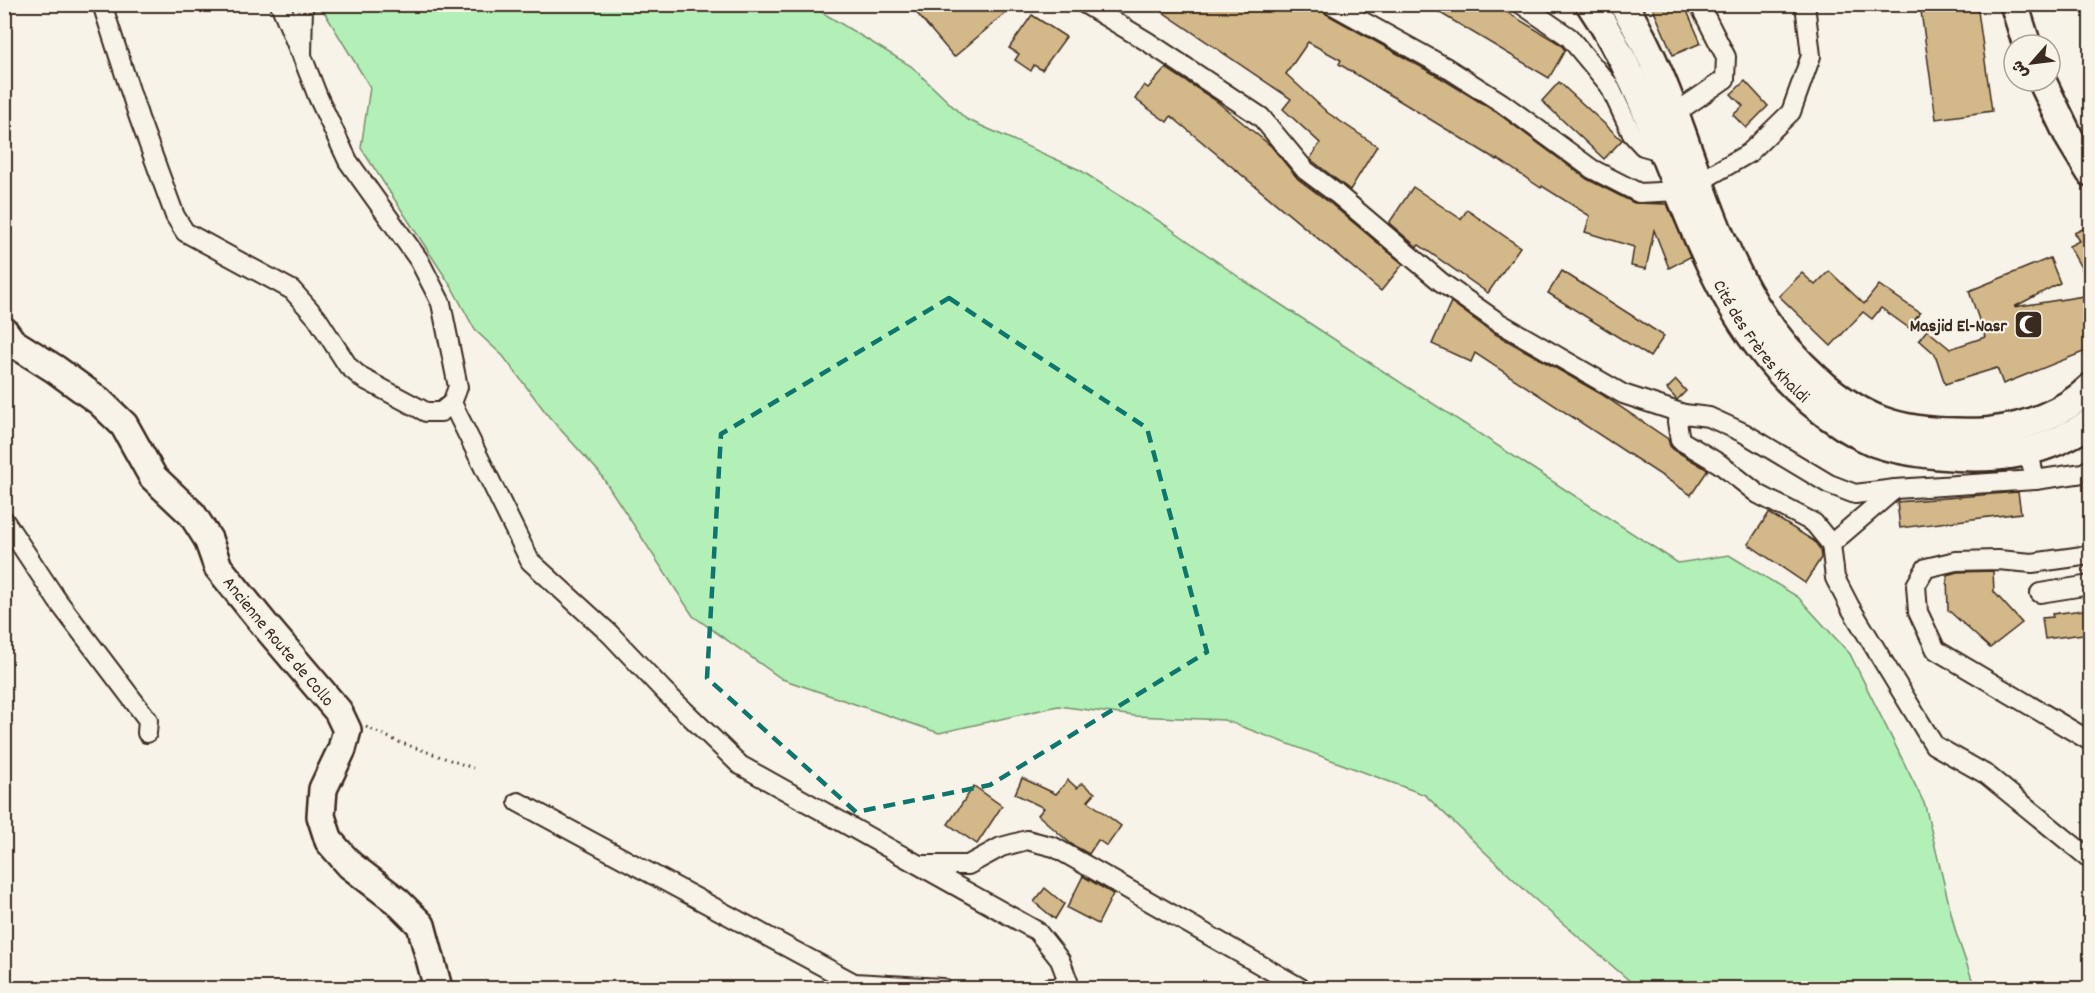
<svg xmlns="http://www.w3.org/2000/svg" width="2095" height="993" font-family="Dekko,'Playpen Sans Arabic',sans-serif">
	<style>
		.green { fill: #b2f0b7; stroke: #768d6a; stroke-width: 1.5 }
		.building { fill: #d3b889; stroke: #3b2a1e; stroke-width: 1.5 }
		.lines { fill: none; stroke-linecap: round; stroke-linejoin: round }
		.minor-casing { stroke: #3b2a1e; stroke-width: 22 }
		.secondary-casing { stroke: #3b2a1e; stroke-width: 32 }
		.path { stroke: #3b2a1e; stroke-width: 3; stroke-dasharray: 1.5 4.5; stroke-linecap: butt }
		.minor { stroke: #f7f3e8; stroke-width: 18 }
		.secondary { stroke: #f7f3e8; stroke-width: 27 }
		.marked { fill: none; stroke: #0f766e; stroke-width: 4.5; stroke-dasharray: 12 8; stroke-linejoin: round }
		.labels { text-anchor: middle; stroke-width: 4.5; stroke-linejoin: round; paint-order: stroke }
		.poi-label { font-size: 18px; font-weight: bold; fill: #3b2a1e; stroke: #f7f3e8; text-anchor: end }
		.street-label { font-size: 18px; fill: #3b2a1e; stroke: #f7f3e8 }
	</style>
	<rect width="100%" height="100%" fill="#f7f3e8"/>
	<filter id="ink" filterUnits="userSpaceOnUse"><feTurbulence type="fractalNoise" baseFrequency=".0167" numOctaves="2"/><feDisplacementMap in="SourceGraphic" scale="12" xChannelSelector="R" yChannelSelector="G"/><feConvolveMatrix kernelMatrix="1 2 1 2 8 2 1 2 1" color-interpolation-filters="sRGB"/></filter>
	<g filter="url(#ink)">
		<path class="green" d="M290,5H810L911,66L966,119L1080,170L1167,226L1243,280L1678,563L1729,555L1798,597L1850,654L1925,805L1956,933L1975,988H1638L1531,896L1425,795L1224,720L1135,716L1058,706L939,733L782,679L693,616L599,472L550,418L503,356L475,330L451,286L361,148L370,87L323,10L293,11Z"/>
		<g class="building">
			<path d="M909,4H1016L954,57Z"/>
			<path d="M1151,4H1319L1326,14L1441,78L1496,112L1587,179L1634,203L1667,204L1690,257L1669,268L1654,230L1646,269L1631,266L1634,247L1585,232L1590,216L1542,186L1541,188L1498,159L1497,160L1339,64L1341,60L1308,42L1286,74L1328,113L1377,146L1350,190L1310,159L1320,143L1283,109L1291,99Z"/>
			<path d="M1425,4H1493L1560,44L1565,50L1549,78Z"/>
			<path d="M1651,4H1684L1701,43L1673,55Z"/>
			<path d="M1920,4H1977L1992,111L1936,119Z"/>
			<path d="M1032,15L1066,37L1042,70L1034,65L1031,71L1015,60L1019,54L1009,48Z"/>
			<path d="M1166,68L1215,100L1271,146L1298,179L1330,203L1403,264L1381,291L1171,116L1167,122L1135,99L1144,85L1148,88Z"/>
			<path d="M1745,81L1768,106L1746,128L1733,115L1743,106L1731,94Z"/>
			<path d="M1559,82L1622,140L1604,159L1542,101Z"/>
			<path d="M1413,187L1461,219L1467,210L1520,247L1488,293L1419,245L1417,247L1389,223Z"/>
			<path d="M2091,225V286L2069,246L2079,241L2074,233Z"/>
			<path d="M2050,258L2060,283L2014,307L2091,295V349L2003,384L1997,368L1945,384L1935,354L1919,340L1927,330L1950,349L1985,337L1969,291Z"/>
			<path d="M1562,271L1664,336L1650,357L1548,293Z"/>
			<path d="M1829,271L1864,304L1879,285L1920,313L1909,328L1881,308L1872,319L1863,312L1831,346L1779,296L1802,273L1815,285Z"/>
			<path d="M1451,302L1492,332L1601,394L1668,439L1670,446L1674,450L1708,470L1691,495L1475,353L1471,362L1432,344Z"/>
			<path d="M1676,380L1686,391L1677,400L1667,389Z"/>
			<path d="M2018,492L2021,513L1900,528L1897,502Z"/>
			<path d="M1769,513L1814,541L1820,549L1821,558L1805,583L1748,544Z"/>
			<path d="M1993,571L1994,592L2022,623L1990,648L1948,610L1947,575L1957,572Z"/>
			<path d="M2091,609V633L2045,639L2042,618L2053,617L2052,614Z"/>
			<path d="M1022,778L1056,794L1068,780L1077,788L1082,783L1095,793L1088,801L1121,826L1107,846L1098,840L1089,854L1071,844L1038,815L1044,808L1015,794Z"/>
			<path d="M974,786L1002,806L977,844L948,824Z"/>
			<path d="M1083,876L1113,894L1098,924L1067,908Z"/>
			<path d="M1045,888L1064,904L1055,919L1034,902Z"/>
		</g>
		<g class="lines">
			<defs>
				<g id="minor">
					<path d="M102,4L139,118L175,216L185,232L292,290L317,318L348,366L362,378L426,412H441L452,403L458,387L441,303L419,260L348,161L318,97L302,56L303,4"/>
					<path d="M280,4L299,50"/>
					<path d="M1085,4L1148,42L1261,117L1305,170L1337,194L1441,282L1498,322L1623,394L1684,414"/>
					<path d="M1331,4L1447,68L1502,103L1592,169L1639,193L1679,191L1699,182L1749,153L1791,112L1811,56L1805,4"/>
					<path d="M1521,4L1569,37L1609,85L1632,134L1643,146L1664,152L1669,151"/>
					<path d="M1665,115L1674,114L1725,79L1726,57L1699,4"/>
					<path d="M452,403L530,561L610,634L664,691L740,765L1037,931L1060,960L1068,981L1056,988H1049"/>
					<path d="M2029,452L2035,480L1895,489L1855,494L1829,484L1744,433L1709,417L1684,414L1677,422L1680,440L1720,464L1758,494L1814,523L1831,544L1835,578L1850,607L1934,745L1987,775L2090,859"/>
					<path d="M2035,480L2083,473L2090,469"/>
					<path d="M4,520L57,600L148,720L147,733"/>
					<path d="M1831,544L1895,489"/>
					<path d="M2090,555L2032,563L1998,560L1956,561L1926,568L1916,585L1918,612L1936,650L2090,741"/>
					<path d="M2040,593L2090,585"/>
					<path d="M518,802L854,983L942,988"/>
					<path d="M921,865H968L1001,847L1027,840L1054,847L1301,988"/>
				</g>
				<g id="secondary">
					<path id="s1" d="M1590,4C1676,130 1690,301 1811,402C1831,419 1852,433 1876,443C1896,450 1918,453 1939,455C1995,461 2042,455 2090,423"/>
					<path d="M1623,4C1700,127 1702,277 1817,379C1860,418 1897,432 1956,432C1968,432 1981,433 1992,431C2027,427 2065,412 2090,388"/>
					<path d="M2014,4L2027,45"/>
					<path d="M2042,81L2070,139L2090,172"/>
					<path id="s2" d="M4,331L12,342L55,369L99,401L124,425L153,477L192,514L208,539L218,567L264,624L338,711L347,730L342,749L323,789L321,816L329,841L350,865L398,902L421,925L438,988"/>
				</g>
			</defs>
			<use href="#minor" class="minor-casing"/>
			<use href="#secondary" class="secondary-casing"/>
			<path class="path" d="M366,727L399,742L473,768"/>
			<use href="#minor" class="minor"/>
			<use href="#secondary" class="secondary"/>
		</g>
	</g>
	<path class="marked" d="M949,298L1147,428L1207,652L990,785L856,812L707,678L721,434Z"/>
	<defs>
		<symbol id="mosque-square" viewBox="-11 -11 22 22"><rect x="-9" y="-9" width="18" height="18" rx="4" fill="#3b2a1e" stroke="#f7f3e8"/><path d="M3.5-4.9A6 6 0 1 0 3.5 4.9A5 5 0 1 1 3.5-4.9Z" fill="#fff"/></symbol>
	</defs>
	<g fill-rule="evenodd">
		<use href="#mosque-square" x="2012" y="308" width="33" height="33"/>
	</g>
	<g class="labels">
		<g class="poi-label">
			<text x="2007" y="331">Masjid El-Nasr</text>
		</g>
		<g class="street-label">
			<text dy="6" stroke="none"><textPath href="#s1" startOffset="380">Cité des Frères Khaldi</textPath></text>
			<text dy="6" stroke="none"><textPath href="#s2" startOffset="422">Ancienne Route de Collo</textPath></text>
		</g>
	</g>
	<rect width="2095" height="993" fill="none" stroke="#f7f3e8" stroke-width="24"/>
	<rect x="12" y="12" width="2071" height="969" fill="none" stroke="#3b2a1e" stroke-width="2" filter="url(#ink)"/>
	<g transform="translate(2032 63) rotate(242)"><circle r="28" fill="#f7f3e8" stroke="#aca397" stroke-width="1.5"/>
	<path d="M0-4.5L10 22L0 15L-10 22Z" fill="#3b2a1e"/>
	<text y="-9" font-size="16" font-weight="bold" text-anchor="middle" fill="#3b2a1e">ش</text>
	</g>
</svg>
